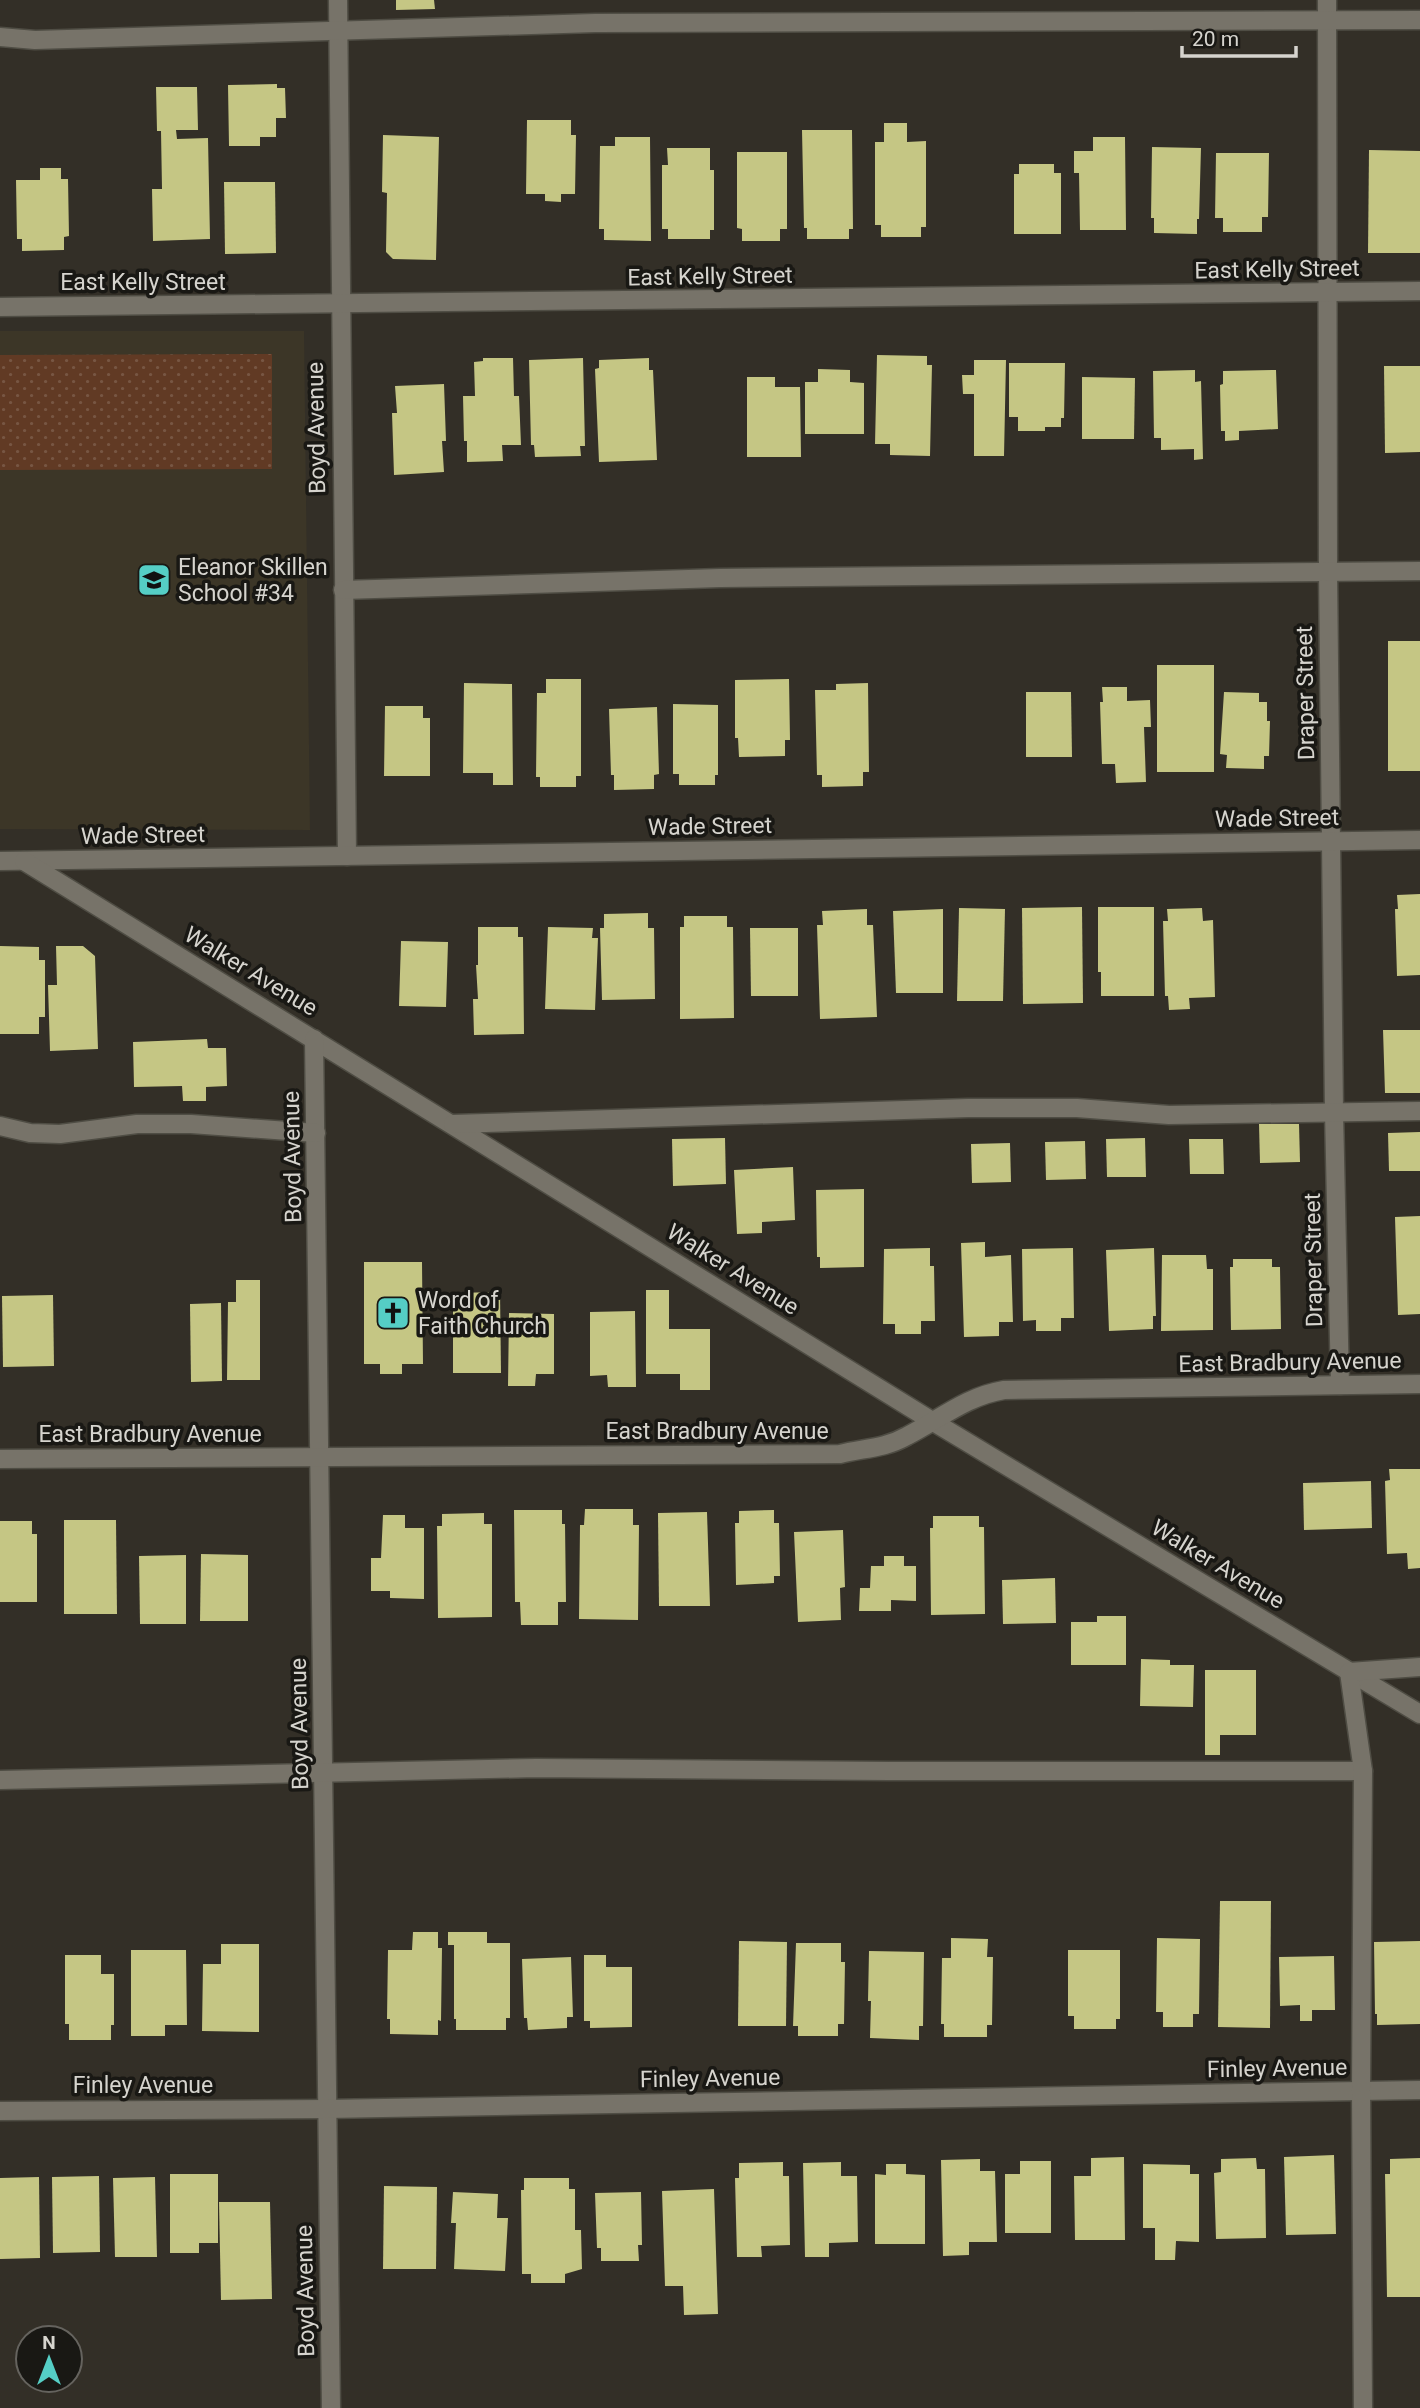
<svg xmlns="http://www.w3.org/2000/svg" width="1420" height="2408" font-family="Roboto,sans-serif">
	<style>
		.built { fill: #3c3627 }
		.grass { fill: url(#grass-dots) }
		.building { fill: #c5c684 }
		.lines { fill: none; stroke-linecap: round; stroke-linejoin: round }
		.minor-casing { stroke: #4f4d44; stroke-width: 21 }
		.minor { stroke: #777369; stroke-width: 18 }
		.labels { text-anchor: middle; stroke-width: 7; stroke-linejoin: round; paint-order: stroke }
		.street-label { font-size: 23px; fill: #d6d4ce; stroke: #191814 }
		.poi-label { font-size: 23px; fill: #d6d4ce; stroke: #191814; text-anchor: start }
	</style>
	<defs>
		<pattern id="grass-dots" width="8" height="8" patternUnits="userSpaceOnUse" patternTransform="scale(1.75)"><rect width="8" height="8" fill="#613a24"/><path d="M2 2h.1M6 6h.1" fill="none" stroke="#775643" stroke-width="1.8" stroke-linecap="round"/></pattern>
	</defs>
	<rect width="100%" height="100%" fill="#332f27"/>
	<path class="built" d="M0,331H304L310,830L0,829Z"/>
	<path class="grass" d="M272,354V469L0,470V355Z"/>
	<g class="building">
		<path d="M396,0H434L435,9L396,10Z"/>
		<path d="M277,84V88H285L286,118H276V137H260V146H229L228,85Z"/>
		<path d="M156,87H197L198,130H176L177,139L208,138L210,239L153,241L152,189H162L161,131H157Z"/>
		<path d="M527,120H571V135H576L575,194H561V202L545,201V194H526Z"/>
		<path d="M884,123H907V142L926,141V227H921V237H881V225H875V142H884Z"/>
		<path d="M802,130H852L853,229H849V239H807V228H804Z"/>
		<path d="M383,135L439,137L436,260L393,259L386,252L387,193L382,192Z"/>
		<path d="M615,137H650L651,241L604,240V229H599L600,146H615Z"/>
		<path d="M1093,137H1125L1126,230H1080L1079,173H1074V151H1093Z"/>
		<path d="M1152,147L1201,148L1199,219H1197V234L1154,233V218H1151Z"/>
		<path d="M667,148H710V170H714V230H710V239H668V229H662V165H668Z"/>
		<path d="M1369,150L1420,151V253H1368Z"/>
		<path d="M737,152H787V229H780V241H742V229L737,228Z"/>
		<path d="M1216,153H1269L1268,217H1262V232H1223V218H1215Z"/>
		<path d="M1019,164H1054V173H1061V234H1014V174H1019Z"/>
		<path d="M40,168H61V179H68L69,236L64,237V250L22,251V239H17L16,180H40Z"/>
		<path d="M224,182H275L276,253L225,254Z"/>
		<path d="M877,355L927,356V365H932L930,456L890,455V444H875Z"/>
		<path d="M483,358H513L514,396H519L521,445H502L503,461L467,462V441H464L463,396H475L474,362L483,361Z"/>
		<path d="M583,358L585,446H580L581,456L535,457L534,445H531L529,360Z"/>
		<path d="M649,358V370H653L657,460L599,462L595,369L599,368V360Z"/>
		<path d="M974,360H1006L1004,456H974V394H963L962,375H974Z"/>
		<path d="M1009,363H1065L1064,418H1061V427H1045V431H1018V417H1009Z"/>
		<path d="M1384,366H1420V452L1385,453Z"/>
		<path d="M818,369L850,370V382L864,383V434H805V382H818Z"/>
		<path d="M1195,370V382L1201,381L1203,459L1194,460V449L1161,450V438H1154L1153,371Z"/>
		<path d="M1276,370L1278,429L1239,431V440L1225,441V431H1221L1220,385L1223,384V371Z"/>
		<path d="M747,377H775V387H800L801,457H747Z"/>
		<path d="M1082,377L1135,378L1134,439H1082Z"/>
		<path d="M444,384L446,441H442L444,472L394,475L392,413H397L395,386Z"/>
		<rect x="1388" y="641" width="32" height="130"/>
		<rect x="1157" y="665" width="57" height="107"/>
		<path d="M546,679H581V776H576V787H540V777H536L537,693H546Z"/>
		<path d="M789,679L790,740H785V756L739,757L738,738H735V680Z"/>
		<path d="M464,683L512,684L513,785H493V773H463Z"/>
		<path d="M868,683L869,772H863V786L822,787V775H817L815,690H836V684Z"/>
		<path d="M1102,687H1127V701L1150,700L1151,727H1144L1146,782L1116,783L1115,764H1102L1100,702H1103Z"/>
		<path d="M1026,692H1071L1072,757H1026Z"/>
		<path d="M1224,692L1259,693V702H1267V721H1270L1269,756H1264V769L1226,768L1227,755L1220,754Z"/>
		<path d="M673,704L718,705V775H715V785H679V774H673Z"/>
		<path d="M385,706H423V718H430V776H384Z"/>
		<path d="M657,707L659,774L654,775V789L614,790V775H611L609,709Z"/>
		<path d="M1420,894V975L1397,976L1395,909H1398L1397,895Z"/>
		<path d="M1082,907L1083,1003L1023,1004L1022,908Z"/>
		<path d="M1098,907H1154V996H1101V972H1098Z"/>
		<path d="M959,908L1005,909L1003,1001H957Z"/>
		<path d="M1202,908L1203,921L1213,920L1215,997L1189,998L1190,1009L1169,1010L1168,996H1165L1163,921H1168L1167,909Z"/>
		<path d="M867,909V925H873L877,1017L820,1019L817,925H823L822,911Z"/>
		<path d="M943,909V993H896L893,911Z"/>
		<path d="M648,913V928H654L655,999L602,1000L600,928H604V914Z"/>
		<path d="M684,916H727V927H733L734,1018L680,1019V927H684Z"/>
		<path d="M478,927H518V937H523L524,1034L474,1035L473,999H478L476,965H478Z"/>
		<path d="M548,927L593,928L592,938H598L595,1010L545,1009Z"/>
		<path d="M750,928H798V996H751Z"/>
		<path d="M401,941L448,942L446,1007L399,1006Z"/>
		<path d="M0,946L39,947V960H45V1017H39V1034H0Z"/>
		<path d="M56,946H83L95,956L98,1049L50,1051L48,985H57Z"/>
		<path d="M1383,1030H1420V1093H1385Z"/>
		<path d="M207,1039L208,1048H226L227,1086L206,1087V1101H183L182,1086L134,1087L133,1042Z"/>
		<path d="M1259,1124H1299L1300,1162L1260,1163Z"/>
		<path d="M1420,1132V1171H1389L1388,1133Z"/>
		<path d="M725,1138L726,1184L673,1186L672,1139Z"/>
		<path d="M1145,1138L1146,1177H1107L1106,1139Z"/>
		<path d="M1189,1139H1223L1224,1174H1190Z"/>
		<path d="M1085,1141L1086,1179L1046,1180L1045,1142Z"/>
		<path d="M1010,1143L1011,1182L972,1183L971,1144Z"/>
		<path d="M793,1167L795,1220L762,1222V1233L737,1234L734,1170Z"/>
		<path d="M864,1189V1267L820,1268V1257H817L816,1190Z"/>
		<path d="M1420,1216V1314L1398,1315L1395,1217Z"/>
		<path d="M985,1242V1257L1011,1255L1013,1322H999V1336L964,1337L961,1243Z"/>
		<path d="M930,1248V1266H934L935,1321H921V1334H895V1324H883L884,1249Z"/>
		<path d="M1073,1248L1074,1318H1061V1331H1036V1320L1023,1321L1022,1249Z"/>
		<path d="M1154,1248L1156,1316H1153V1329L1109,1331L1106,1250Z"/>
		<path d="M1162,1255H1206L1207,1269H1213V1330L1161,1331Z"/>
		<path d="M1233,1259H1272V1267H1280L1281,1329L1231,1330L1230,1267H1233Z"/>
		<path d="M364,1262H422L423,1364H402V1374H380V1364H364Z"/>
		<path d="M236,1280H260V1380H227L228,1302H236Z"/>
		<path d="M646,1290H669V1329H710V1390H680V1374H646Z"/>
		<path d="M500,1292L501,1373H453V1293Z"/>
		<path d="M53,1295L54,1366L3,1367L2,1296Z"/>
		<path d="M221,1303L222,1381L191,1382L190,1304Z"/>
		<path d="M635,1311L636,1387H608L607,1375L590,1376V1312Z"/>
		<path d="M509,1313L554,1314V1374H536L535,1386H508Z"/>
		<path d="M1389,1469H1420V1568L1408,1569L1407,1553L1387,1554L1385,1481L1390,1480Z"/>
		<path d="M1371,1481L1372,1528L1304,1530L1303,1483Z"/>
		<path d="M585,1509H633V1525H639L638,1620L579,1619L580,1525H584Z"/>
		<path d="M514,1510H562V1524H565L566,1602H558V1625H521L520,1602H515Z"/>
		<path d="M774,1510V1523H779L780,1576H774V1583L736,1585L735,1523H739V1511Z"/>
		<path d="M707,1512L710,1606H659L658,1513Z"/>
		<path d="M484,1513V1524H492V1617L438,1618L437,1526H442V1514Z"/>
		<path d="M383,1515H405V1528H424V1599L390,1598V1591H371V1558H381Z"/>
		<path d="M933,1516H979V1527H984L985,1614L931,1615L930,1528H933Z"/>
		<path d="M64,1520H116L117,1614H64Z"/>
		<path d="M0,1521H32V1534H37V1602H0Z"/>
		<path d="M843,1530L845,1587L840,1588L841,1620L798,1622L794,1532Z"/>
		<path d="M201,1554L248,1555V1621H200Z"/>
		<path d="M186,1555V1624H140L139,1556Z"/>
		<path d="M884,1556H904V1566H916V1601L891,1600V1611H859L860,1588H870L871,1566H884Z"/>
		<path d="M1055,1578L1056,1623L1003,1624L1002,1580Z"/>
		<path d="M1097,1616H1126V1665H1071V1622H1097Z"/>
		<path d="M1141,1659L1170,1660V1665H1194L1193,1707L1140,1706Z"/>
		<path d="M1205,1670H1256V1735H1220V1755H1205Z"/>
		<path d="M1220,1901H1271L1270,2028L1218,2027Z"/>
		<path d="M413,1932H438V1948H442L441,2021L438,2020V2035L390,2034V2019H387L388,1950H412Z"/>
		<path d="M448,1932H487V1943H510V2018H506V2030H456V2019H454V1945H448Z"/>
		<path d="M951,1938L988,1939L987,1957H993L992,2025H987V2037H944V2024H941L942,1958H951Z"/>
		<path d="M1157,1938L1200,1939L1199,2014H1193V2027H1163V2012H1156Z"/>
		<path d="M739,1941L787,1942L786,2026H738Z"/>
		<path d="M1420,1941V2024L1377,2025V2014H1375L1374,1942Z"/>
		<path d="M796,1943H841V1962H845L844,2024H838V2036H798V2026H793Z"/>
		<path d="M221,1944H259V2032L202,2031L203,1964H221Z"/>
		<path d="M131,1950H186L187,2025H165V2036H131Z"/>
		<path d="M1068,1950H1120V2019H1116V2029H1074V2016H1068Z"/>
		<path d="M869,1951L924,1952L923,2026H919V2040L870,2038L871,2001H868Z"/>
		<path d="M65,1955H101V1974H114V2025H111V2040H69V2024H65Z"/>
		<path d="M584,1955H606V1967H632V2027L590,2028V2021H584Z"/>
		<path d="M1334,1956L1335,2010H1312V2021H1300V2005L1280,2006L1279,1957Z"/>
		<path d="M571,1957L573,2017H567V2028L528,2030L527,2018H524L522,1959Z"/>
		<path d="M1334,2155L1336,2234L1286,2235L1284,2157Z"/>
		<path d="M1124,2157L1125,2240H1075L1074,2176H1091V2158Z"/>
		<path d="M1256,2158L1257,2169H1265L1266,2238L1216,2239L1214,2173L1221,2172V2159Z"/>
		<path d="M1420,2158V2297H1387L1385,2174H1390V2159Z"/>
		<path d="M980,2159V2171H995L997,2242H969V2255L943,2256L941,2160Z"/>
		<path d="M1020,2161H1051V2233H1005V2174H1020Z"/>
		<path d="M783,2162V2176H789L790,2245L761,2246L762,2257H737L735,2178H739V2163Z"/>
		<path d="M841,2162V2176H857L858,2242L829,2243V2257H805L803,2163Z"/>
		<path d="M886,2164H906V2174L925,2175V2244H875V2174L886,2175Z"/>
		<path d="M1143,2164L1190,2165V2174H1199V2242L1176,2241L1175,2260H1155V2228H1143Z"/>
		<path d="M170,2174H218V2243H199V2253H170Z"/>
		<path d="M99,2176L100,2252L53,2253L52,2177Z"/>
		<path d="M39,2177L40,2258L0,2259V2178Z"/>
		<path d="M155,2177L157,2257H115L113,2178Z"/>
		<path d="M524,2178H569V2189H575V2230H581L582,2269L565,2274V2283H531V2274H522L521,2190H524Z"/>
		<path d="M384,2186L437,2187L436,2269H383Z"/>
		<path d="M714,2189L718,2314L684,2315L683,2286H665L662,2191Z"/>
		<path d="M453,2192L498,2194L497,2218H508L505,2271L454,2269L456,2223H451Z"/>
		<path d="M641,2192L642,2245H638L639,2261H601V2248H597L595,2193Z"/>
		<path d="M219,2202H270L272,2299L221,2300Z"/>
	</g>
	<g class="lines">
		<defs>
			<g id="minor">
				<path d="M338,0L347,856"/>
				<path d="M1327,0L1328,572L1334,1112L1340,1385"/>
				<path d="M0,37L35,40L595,23L1420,20"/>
				<path d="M0,307L1420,291"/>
				<path d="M343,590L720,578L1420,571"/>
				<path d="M0,861L1420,840"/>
				<path d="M24,861L932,1421L1420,1714"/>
				<path d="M314,1039L331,2408"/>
				<path d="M453,1124L968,1108H1077L1169,1115L1420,1111"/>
				<path d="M0,1126L30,1133L60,1134L137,1124H191L316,1133"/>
				<path d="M0,1459L840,1454C864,1448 884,1449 907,1436C940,1419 967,1396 1004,1390L1420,1384"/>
				<path d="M0,1780L536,1768L889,1771H1363"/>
				<path d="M0,2111L327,2109L1420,2090"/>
				<path d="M1363,2408L1361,2091L1363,1771L1349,1672L1420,1667"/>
			</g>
		</defs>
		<use href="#minor" class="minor-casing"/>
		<use href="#minor" class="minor"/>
	</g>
	<defs>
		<symbol id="school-square" viewBox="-11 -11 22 22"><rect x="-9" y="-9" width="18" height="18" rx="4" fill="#55cec5" stroke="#191814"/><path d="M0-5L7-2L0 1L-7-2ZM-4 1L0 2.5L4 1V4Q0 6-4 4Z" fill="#111"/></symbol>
		<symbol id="church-square" viewBox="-11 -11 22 22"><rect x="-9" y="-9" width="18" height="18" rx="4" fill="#55cec5" stroke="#191814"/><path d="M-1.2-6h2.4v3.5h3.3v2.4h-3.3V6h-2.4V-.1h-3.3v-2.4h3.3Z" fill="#111"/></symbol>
	</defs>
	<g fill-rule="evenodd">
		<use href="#school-square" x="135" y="561" width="38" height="38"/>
		<use href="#church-square" x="374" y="1294" width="38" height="38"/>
	</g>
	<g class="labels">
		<g class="street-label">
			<text transform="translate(1277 269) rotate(-1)" y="8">East Kelly Street</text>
			<text transform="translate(710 276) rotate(-1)" y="8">East Kelly Street</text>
			<text x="143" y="290">East Kelly Street</text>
			<text transform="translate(316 428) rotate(-91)" y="8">Boyd Avenue</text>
			<text transform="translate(1305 693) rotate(-91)" y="8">Draper Street</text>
			<text transform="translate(1277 818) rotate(-1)" y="8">Wade Street</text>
			<text transform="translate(710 826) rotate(-1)" y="8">Wade Street</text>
			<text transform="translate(143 835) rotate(-1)" y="8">Wade Street</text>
			<text transform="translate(251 971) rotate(31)" y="8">Walker Avenue</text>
			<text transform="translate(292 1157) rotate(-91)" y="8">Boyd Avenue</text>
			<text transform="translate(1313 1260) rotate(-91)" y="8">Draper Street</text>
			<text transform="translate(733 1269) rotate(32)" y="8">Walker Avenue</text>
			<text transform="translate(1290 1362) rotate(-1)" y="8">East Bradbury Avenue</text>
			<text x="717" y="1439">East Bradbury Avenue</text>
			<text x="150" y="1442">East Bradbury Avenue</text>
			<text transform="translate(1218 1564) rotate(31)" y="8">Walker Avenue</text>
			<text transform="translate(299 1724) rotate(-91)" y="8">Boyd Avenue</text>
			<text transform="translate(1277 2068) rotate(-1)" y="8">Finley Avenue</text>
			<text transform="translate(710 2078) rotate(-1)" y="8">Finley Avenue</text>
			<text x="143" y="2093">Finley Avenue</text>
			<text transform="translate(305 2291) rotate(-91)" y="8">Boyd Avenue</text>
		</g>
		<g class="poi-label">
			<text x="178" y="575">Eleanor Skillen<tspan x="178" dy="26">School #34</tspan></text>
			<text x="418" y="1308">Word of<tspan x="418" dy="26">Faith Church</tspan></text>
		</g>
	</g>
	<g transform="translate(49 2359)"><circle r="33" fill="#191814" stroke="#65635e" stroke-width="2"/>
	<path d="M0-5L12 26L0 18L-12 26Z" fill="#55cec5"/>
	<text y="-10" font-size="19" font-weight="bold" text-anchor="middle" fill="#d6d4ce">N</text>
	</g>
	<path d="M1182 46v10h114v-10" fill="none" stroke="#d6d4ce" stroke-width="3.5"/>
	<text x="1192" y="46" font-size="21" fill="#d6d4ce" stroke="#191814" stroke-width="5" paint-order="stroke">20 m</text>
</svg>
